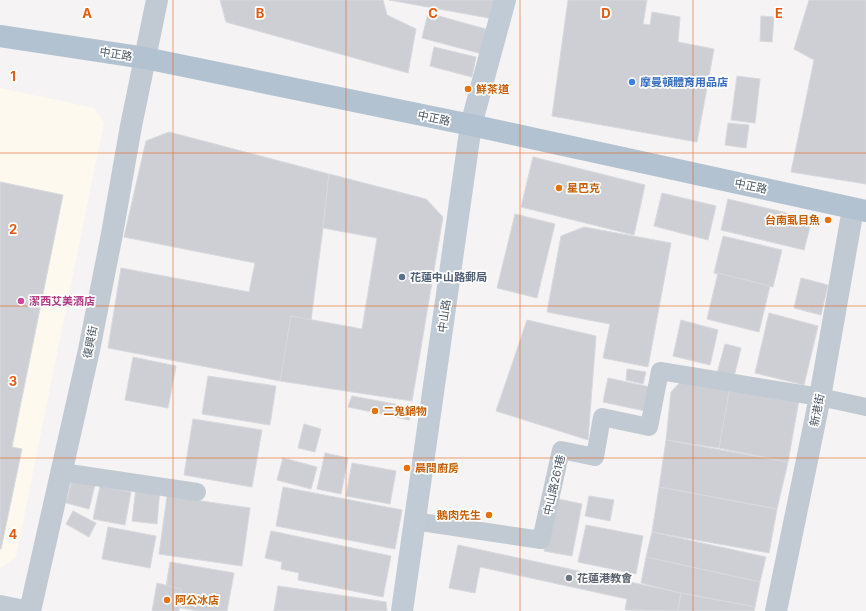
<svg xmlns="http://www.w3.org/2000/svg" width="866" height="611" font-family="Inter,'Noto Sans TC',sans-serif">
	<style>
		.commercial { fill: #fdf9ef }
		.building { fill: #cdcfd5; stroke: #d7d9de }
		.lines { fill: none; stroke-linecap: round; stroke-linejoin: round }
		.lane { stroke: #c1cad2; stroke-width: 18 }
		.street { stroke: #c1cad2; stroke-width: 22 }
		.secondary { stroke: #c1cbd6; stroke-width: 22 }
		.primary { stroke: #b3c2d1; stroke-width: 22 }
		.grid { fill: none; stroke: #e8590c; stroke-width: 1; stroke-opacity: 0.55 }
		.shop-dot { fill: #3f7fe0; stroke: #fff; stroke-width: 1.5 }
		.food-dot { fill: #e8710a; stroke: #fff; stroke-width: 1.5 }
		.service-dot { fill: #5c6f8a; stroke: #fff; stroke-width: 1.5 }
		.hotel-dot { fill: #d1479c; stroke: #fff; stroke-width: 1.5 }
		.worship-dot { fill: #6b7280; stroke: #fff; stroke-width: 1.5 }
		.labels { text-anchor: middle; stroke-width: 3.5; stroke-linejoin: round; paint-order: stroke }
		.street-label { font-size: 11px; fill: #4a5661; stroke: #fff }
		.shop-label { font-size: 11px; font-weight: bold; fill: #366cbe; stroke: #fff; text-anchor: start }
		.food-label { font-size: 11px; font-weight: bold; fill: #c56008; stroke: #fff; text-anchor: start }
		.service-label { font-size: 11px; font-weight: bold; fill: #4e5e75; stroke: #fff; text-anchor: start }
		.hotel-label { font-size: 11px; font-weight: bold; fill: #b23c85; stroke: #fff; text-anchor: start }
		.worship-label { font-size: 11px; font-weight: bold; fill: #5b616d; stroke: #fff; text-anchor: start }
		.grid-label { font-size: 13px; text-anchor: middle; font-weight: bold; fill: #e8590c; stroke: #fff; stroke-width: 3.5; stroke-linejoin: round; paint-order: stroke }
	</style>
	<rect width="100%" height="100%" fill="#f5f3f3"/>
	<path class="commercial" d="M0,88L94,108L104,122L16,557L0,568Z"/>
	<g class="building">
		<path d="M220,0H383L387,15L416,29L408,73L226,22Z"/>
		<path d="M389,0H497L494,19Z"/>
		<path d="M568,0H647L643,24L650,25L652,12L680,17L678,42L714,49L697,142L552,116Z"/>
		<path d="M809,0H866V184L791,172L814,60L794,49Z"/>
		<path d="M428,13L493,31L486,55L422,38Z"/>
		<path d="M761,16L774,17L772,42L760,41Z"/>
		<path d="M434,47L476,57L472,77L430,66Z"/>
		<path d="M737,76L760,79L755,123L731,120Z"/>
		<path d="M728,123L749,125L746,148L725,145Z"/>
		<path d="M169,132L329,174L323,228L311,320L291,316L285,360L280,381L108,348L121,268L249,292L255,263L124,237L146,141Z"/>
		<path d="M533,157L645,185L634,235L521,207Z"/>
		<path d="M329,174L426,199L443,217L412,401L280,381L291,316L362,329L377,238L323,228Z"/>
		<path d="M0,182L63,195L12,447L22,449L1,549H0Z"/>
		<path d="M662,193L716,206L708,240L654,226Z"/>
		<path d="M728,199L812,219L804,250L721,230Z"/>
		<path d="M515,214L555,224L537,298L497,288Z"/>
		<path d="M584,227L671,243L648,367L603,358L610,324L547,312L561,236Z"/>
		<path d="M723,236L782,250L773,287L714,273Z"/>
		<path d="M718,273L770,286L759,332L707,319Z"/>
		<path d="M801,278L828,285L821,315L794,308Z"/>
		<path d="M769,313L818,326L804,385L755,373Z"/>
		<path d="M527,320L596,336L588,440L496,411Z"/>
		<path d="M681,320L718,330L710,365L673,356Z"/>
		<path d="M725,344L741,348L733,381L716,377Z"/>
		<path d="M133,357L176,366L168,408L125,400Z"/>
		<path d="M627,369L646,372L643,384L626,380Z"/>
		<path d="M208,376L276,386L270,425L202,414Z"/>
		<path d="M685,377L730,387L719,448L666,440L671,392Z"/>
		<path d="M608,378L650,387L645,411L603,402Z"/>
		<path d="M730,387L799,400L788,462L719,448Z"/>
		<path d="M352,396L416,408L409,420L348,407Z"/>
		<path d="M193,419L262,430L252,487L184,475Z"/>
		<path d="M304,424L321,429L315,452L298,448Z"/>
		<path d="M666,440L788,462L777,509L659,487Z"/>
		<path d="M325,453L348,458L341,494L317,489Z"/>
		<path d="M283,458L317,467L311,489L277,480Z"/>
		<path d="M352,463L396,471L390,504L346,496Z"/>
		<path d="M72,479L95,485L89,509L66,503Z"/>
		<path d="M100,486L131,492L125,525L93,519Z"/>
		<path d="M136,487L160,489L157,524L132,521Z"/>
		<path d="M283,487L402,510L395,549L276,526Z"/>
		<path d="M659,487L777,509L769,553L652,532Z"/>
		<path d="M167,496L250,508L242,566L159,554Z"/>
		<path d="M589,496L614,500L610,521L585,516Z"/>
		<path d="M554,498L582,504L572,556L544,551Z"/>
		<path d="M73,511L96,523L89,537L66,524Z"/>
		<path d="M586,525L643,536L636,574L578,562Z"/>
		<path d="M108,527L156,536L150,568L102,559Z"/>
		<path d="M271,531L391,556L383,597L298,580L299,573L281,569L282,562L265,558Z"/>
		<path d="M652,532L766,557L760,582L646,557Z"/>
		<path d="M458,545L681,593L678,611L625,610L627,599L480,567L475,593L449,588Z"/>
		<path d="M646,557L760,582L755,607L681,593L641,583Z"/>
		<path d="M170,562L234,573L227,611H199L163,605Z"/>
		<path d="M157,583L181,589L179,611H152Z"/>
		<path d="M278,586L386,602L387,611H274Z"/>
		<path d="M681,593L755,607L754,611H678Z"/>
	</g>
	<g class="lines">
		<g class="lane">
			<path d="M62,472L197,492"/>
			<path d="M414,521L541,540L561,450L595,457L602,417L649,427L660,371L820,397L866,407"/>
		</g>
		<g class="street">
			<path d="M0,606L24,611"/>
			<path d="M30,611L89,350L112,234L131,126L157,0"/>
			<path d="M776,611L820,397L853,209"/>
		</g>
		<path class="secondary" d="M402,611L471,125L505,0"/>
		<path class="primary" d="M0,36L145,58L471,125L866,211"/>
	</g>
	<path class="grid" d="M173,0V611M346,0V611M520,0V611M693,0V611M0,153H866M0,306H866M0,458H866"/>
	<circle class="shop-dot" cx="632" cy="82" r="4"/>
	<g class="food-dot">
		<circle cx="468" cy="89" r="4"/>
		<circle cx="559" cy="188" r="4"/>
		<circle cx="828" cy="220" r="4"/>
		<circle cx="375" cy="411" r="4"/>
		<circle cx="407" cy="468" r="4"/>
		<circle cx="489" cy="515" r="4"/>
		<circle cx="167" cy="600" r="4"/>
	</g>
	<circle class="service-dot" cx="402" cy="277" r="4"/>
	<circle class="hotel-dot" cx="21" cy="301" r="4"/>
	<circle class="worship-dot" cx="569" cy="578" r="4"/>
	<g class="labels">
		<g class="street-label">
			<text transform="translate(116 54) rotate(9)" y="4">中正路</text>
			<text transform="translate(434 118) rotate(12)" y="4">中正路</text>
			<text transform="translate(751 186) rotate(12)" y="4">中正路</text>
			<text transform="translate(444 316) rotate(-82)" y="4">中山路</text>
			<text transform="translate(90 342) rotate(-79)" y="4">復興街</text>
			<text transform="translate(817 410) rotate(-79)" y="4">新港街</text>
			<text transform="translate(554 485) rotate(-77)" y="4">中山路261巷</text>
		</g>
		<g class="shop-label">
			<text x="640" y="86">摩曼頓體育用品店</text>
		</g>
		<g class="food-label">
			<text x="476" y="93">鮮茶道</text>
			<text x="567" y="192">星巴克</text>
			<text x="820" y="224" text-anchor="end">台南虱目魚</text>
			<text x="383" y="415">二鬼鍋物</text>
			<text x="415" y="472">晨間廚房</text>
			<text x="481" y="519" text-anchor="end">鵝肉先生</text>
			<text x="175" y="604">阿公冰店</text>
		</g>
		<g class="service-label">
			<text x="410" y="281">花蓮中山路郵局</text>
		</g>
		<g class="hotel-label">
			<text x="29" y="305">潔西艾美酒店</text>
		</g>
		<g class="worship-label">
			<text x="577" y="582">花蓮港教會</text>
		</g>
	</g>
	<g class="grid-label">
		<text x="87" y="18">A</text>
		<text x="260" y="18">B</text>
		<text x="433" y="18">C</text>
		<text x="606" y="18">D</text>
		<text x="779" y="18">E</text>
		<text x="13" y="81">1</text>
		<text x="13" y="234">2</text>
		<text x="13" y="386">3</text>
		<text x="13" y="539">4</text>
	</g>
</svg>
